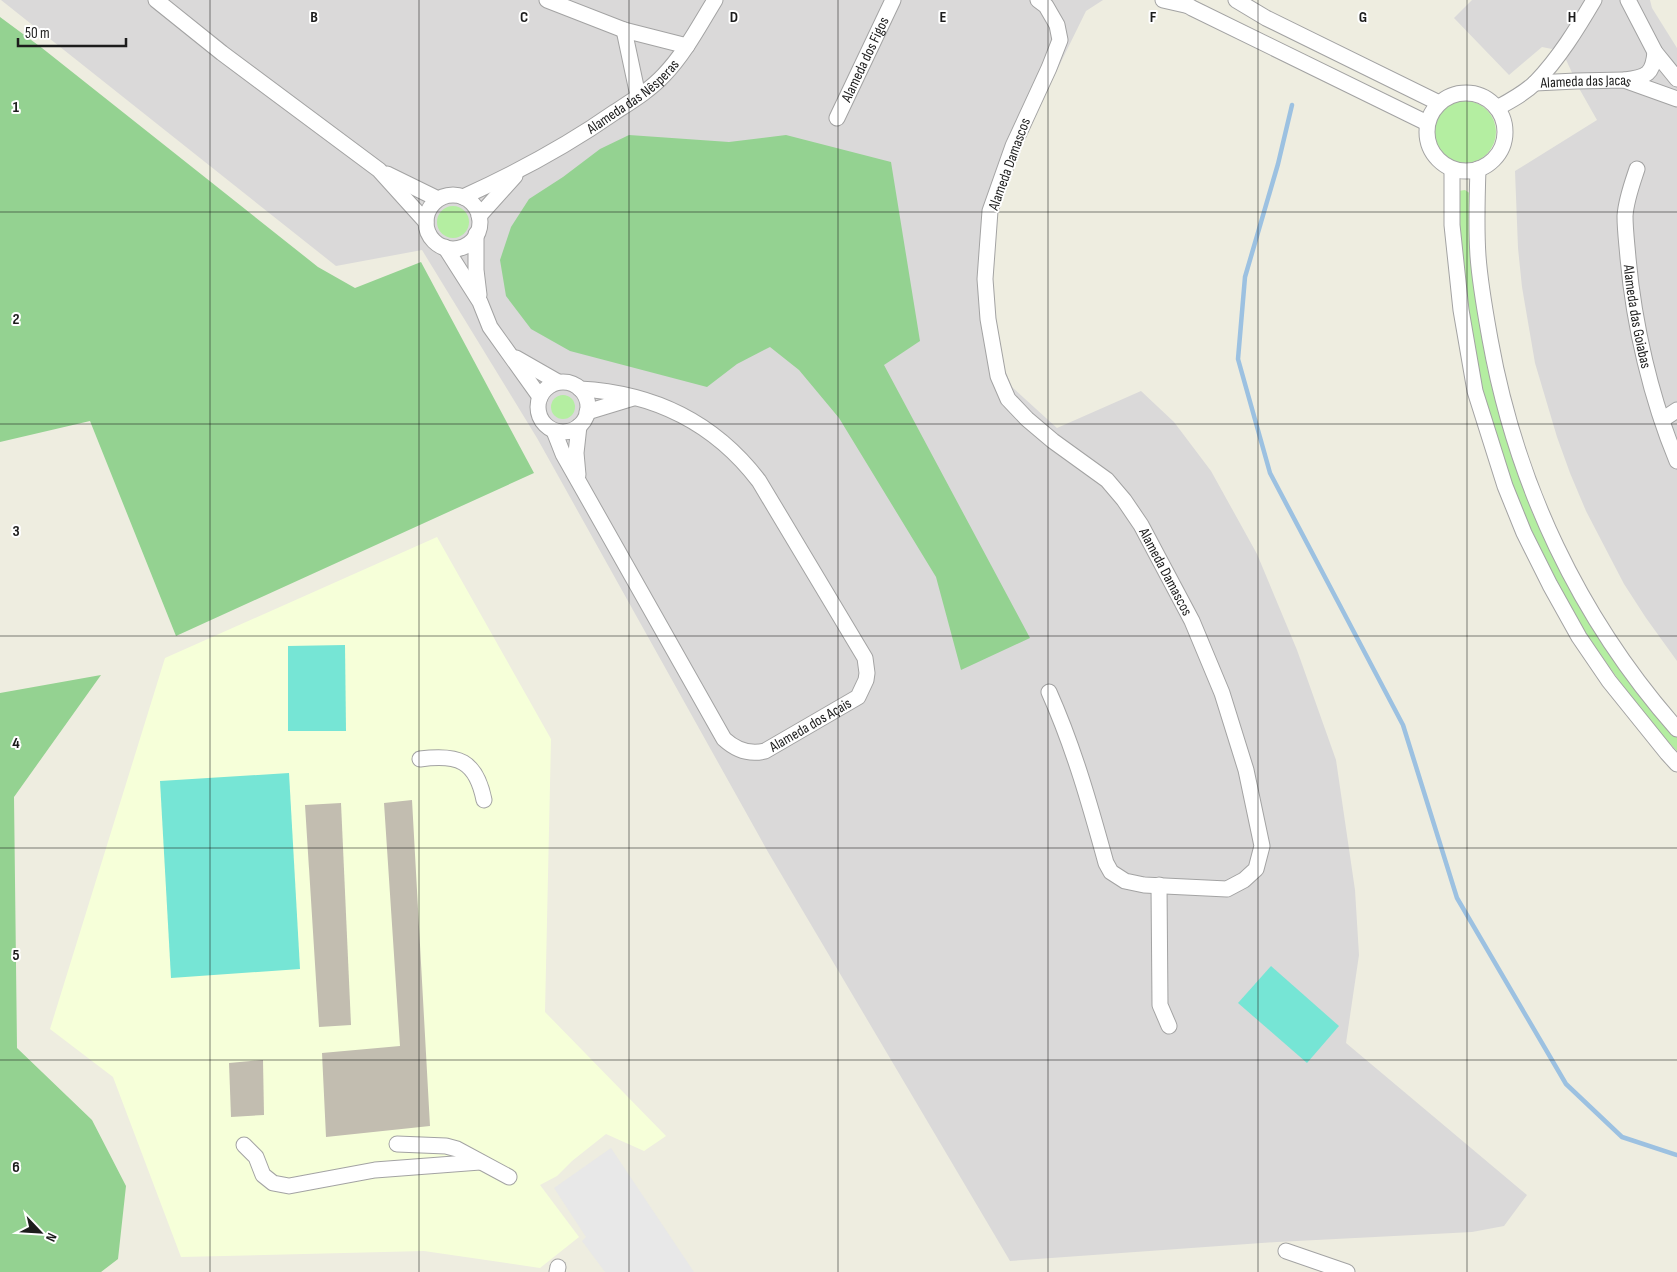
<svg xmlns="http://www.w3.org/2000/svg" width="1677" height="1272" font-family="'Sofia Sans Condensed',sans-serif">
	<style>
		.residential { fill: #dad9d9 }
		.education { fill: #f6ffd9 }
		.grass { fill: #b4eea1 }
		.forest { fill: #94d291 }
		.pitch { fill: #76e5d5 }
		.parking { fill: #e8e8e8 }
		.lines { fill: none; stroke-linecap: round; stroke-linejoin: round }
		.stream { stroke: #9cc1e1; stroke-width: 4.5 }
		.building { fill: #c2bdb0 }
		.minor-casing { stroke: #a3a3a3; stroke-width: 17 }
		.minor { stroke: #fff; stroke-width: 15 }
		.grid { fill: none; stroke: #1c1c1c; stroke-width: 1; stroke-opacity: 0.55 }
		.labels { text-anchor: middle; stroke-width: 4; stroke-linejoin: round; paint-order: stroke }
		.street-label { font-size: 15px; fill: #1c1c1c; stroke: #fff }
		.grid-label { font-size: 16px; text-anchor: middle; font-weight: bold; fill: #1c1c1c; stroke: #fff; stroke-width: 4; stroke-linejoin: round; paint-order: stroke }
	</style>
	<rect width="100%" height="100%" fill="#eeede0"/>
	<g class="residential">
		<path d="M1,0H1103L1086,11L1007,172L994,227L991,294L1000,358L1012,387L1057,428L1141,391L1174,422L1211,471L1257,554L1297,650L1336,760L1355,890L1359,955L1346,1043L1527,1195L1504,1226L1472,1232L1277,1242L1010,1261L768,852L537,438L422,250L336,266Z"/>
		<path d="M1472,0H1650L1652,8L1677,48V661L1646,618L1624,584L1586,511L1570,473L1557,437L1535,363L1522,287L1518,248L1515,171L1597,120L1580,90L1562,51L1542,47L1509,75L1454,18Z"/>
	</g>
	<path class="education" d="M437,537L551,739L545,1012L666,1136L644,1151L606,1134L572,1161L557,1176L540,1185L579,1237L540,1268L424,1251L181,1257L113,1077L50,1029L165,658Z"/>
	<g class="grass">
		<circle cx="1465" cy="132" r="31"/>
		<path d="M1465,190L1471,194L1472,270L1487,367L1503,429L1532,512L1561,572L1588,620L1625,675L1677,737V751L1659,732L1618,679L1579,624L1552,576L1523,516L1494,433L1477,371L1458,241V191Z"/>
		<circle cx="453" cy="222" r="16"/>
		<circle cx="563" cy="407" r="12"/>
	</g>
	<g class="forest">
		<path d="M0,17L42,48L318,267L355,288L421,262L534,473L176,636L90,421L0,442Z"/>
		<path d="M629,135L729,142L786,135L891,162L920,341L884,365L1030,638L961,670L936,577L839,418L799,370L770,347L737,364L707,387L570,351L531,329L506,296L500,260L511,227L529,199L563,177L600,149Z"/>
		<path d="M101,675L14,797L17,1048L92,1120L126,1186L118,1259L101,1272H0V693Z"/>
	</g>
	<g class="pitch">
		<path d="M345,645L346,731H288V646Z"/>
		<path d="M289,773L300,969L171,978L160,781Z"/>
		<path d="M1271,966L1339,1026L1307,1063L1238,1003Z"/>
	</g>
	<path class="parking" d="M611,1148L694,1272H605L582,1241L586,1237L554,1188Z"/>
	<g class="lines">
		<path class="stream" d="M1292,105L1278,164L1245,277L1238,359L1270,473L1403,725L1457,898L1566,1084L1622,1137L1677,1155"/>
	</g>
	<g class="building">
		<path d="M412,800L430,1126L326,1137L322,1053L400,1046L384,803Z"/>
		<path d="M341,803L351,1025L319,1027L305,805Z"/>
		<path d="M263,1060L264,1115L231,1117L229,1063Z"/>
	</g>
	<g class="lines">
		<defs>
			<g id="minor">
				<path d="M156,0L222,53L379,170L426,222"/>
				<path d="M547,0L624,30L687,46"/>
				<path id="s1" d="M1038,0L1046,6L1057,25L1060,40L1049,68L1013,146L990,211L985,279L988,319L998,376L1008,399L1027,419L1053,441L1107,480L1124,500L1141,525L1192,621L1222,693L1246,770L1262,846L1256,869L1244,880L1227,889L1144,885L1125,881L1111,872L1106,863C1090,805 1074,748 1049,692"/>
				<path d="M1163,0L1185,5"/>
				<path d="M1179,0L1192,8L1427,123"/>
				<path d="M1236,0L1266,18L1439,103"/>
				<path d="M1628,0L1655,52L1677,79"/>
				<path d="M624,30L638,96"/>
				<path d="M1625,80C1647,77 1653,74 1655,52"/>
				<path id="s2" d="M1535,83L1576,81L1624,80L1677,99"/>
				<circle cx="1466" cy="132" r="39"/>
				<path d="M1497,108C1510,101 1525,93 1536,82C1559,58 1577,29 1594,0"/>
				<path id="s3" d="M837,118L893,0"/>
				<path d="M1452,169V225L1461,310L1475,391L1505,486L1524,533L1550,585L1579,637L1609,681L1667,753L1677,764"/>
				<path d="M1478,169C1477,198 1476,227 1478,256C1480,284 1485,311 1490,339C1516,484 1579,618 1677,729"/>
				<path id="s4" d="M1637,169C1632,184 1626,200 1625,216C1625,230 1627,245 1628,258C1634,325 1651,399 1677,461"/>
				<path d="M387,174L438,199"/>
				<circle cx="453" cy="222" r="27"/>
				<path id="s5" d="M463,197C516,173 568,145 615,112C632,101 650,90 664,75C685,53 699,26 715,0"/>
				<path d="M479,216L515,176"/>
				<path d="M476,234V270L479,295"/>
				<path d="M445,247L480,302L490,327L540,397"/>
				<path d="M516,358L558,382"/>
				<circle cx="563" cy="407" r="25"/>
				<path d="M587,412L633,398"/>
				<path d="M1662,420L1677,410"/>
				<path id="s6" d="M554,431L563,454L724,739C736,750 749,755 765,751L858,697L866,680L867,673L865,658L759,481C714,422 654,393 580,389"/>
				<path d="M578,475L576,453L579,426"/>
				<path d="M420,759C458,754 476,760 484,800"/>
				<path d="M1159,885L1160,1005L1169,1026"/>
				<path d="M397,1144L446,1146L457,1149L509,1177"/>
				<path d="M244,1145L256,1157L263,1175L273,1183L289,1186L375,1170L480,1162"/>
				<path d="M1286,1251L1347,1272"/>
				<path d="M557,1272L558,1267"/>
			</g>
		</defs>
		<use href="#minor" class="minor-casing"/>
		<use href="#minor" class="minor"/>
	</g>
	<path class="grid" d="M210,0V1272M419,0V1272M629,0V1272M838,0V1272M1048,0V1272M1258,0V1272M1467,0V1272M0,212H1677M0,424H1677M0,636H1677M0,848H1677M0,1060H1677"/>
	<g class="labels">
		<g class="street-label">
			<text dy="5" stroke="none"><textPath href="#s3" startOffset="65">Alameda dos Figos</textPath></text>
			<text dy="5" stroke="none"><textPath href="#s2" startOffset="51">Alameda das Jacas</textPath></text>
			<text dy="5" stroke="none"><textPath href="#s5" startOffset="198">Alameda das Nêsperas</textPath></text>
			<text transform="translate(1009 164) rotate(-70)" y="5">Alameda Damascos</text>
			<text dy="5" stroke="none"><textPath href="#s4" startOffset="150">Alameda das Goiabas</textPath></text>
			<text dy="5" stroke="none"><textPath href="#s1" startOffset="661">Alameda Damascos</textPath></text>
			<text dy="5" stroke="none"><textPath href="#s6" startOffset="449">Alameda dos Açais</textPath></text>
		</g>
	</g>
	<g class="grid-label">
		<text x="314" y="22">B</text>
		<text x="524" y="22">C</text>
		<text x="734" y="22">D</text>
		<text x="943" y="22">E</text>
		<text x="1153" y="22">F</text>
		<text x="1363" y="22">G</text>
		<text x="1572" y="22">H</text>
		<text x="16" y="112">1</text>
		<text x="16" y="324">2</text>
		<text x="16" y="536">3</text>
		<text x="16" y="748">4</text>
		<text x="16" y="960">5</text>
		<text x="16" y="1172">6</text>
	</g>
	<g transform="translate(40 1232) rotate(115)" stroke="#ffffff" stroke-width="4" paint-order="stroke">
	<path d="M0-4L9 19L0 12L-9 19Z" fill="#1c1c1c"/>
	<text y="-8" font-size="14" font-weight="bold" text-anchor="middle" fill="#1c1c1c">N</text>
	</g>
	<path d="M18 38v8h108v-8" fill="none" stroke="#1c1c1c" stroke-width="2.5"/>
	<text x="25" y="38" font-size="15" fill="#1c1c1c" stroke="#ffffff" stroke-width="4" paint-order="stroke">50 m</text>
</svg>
